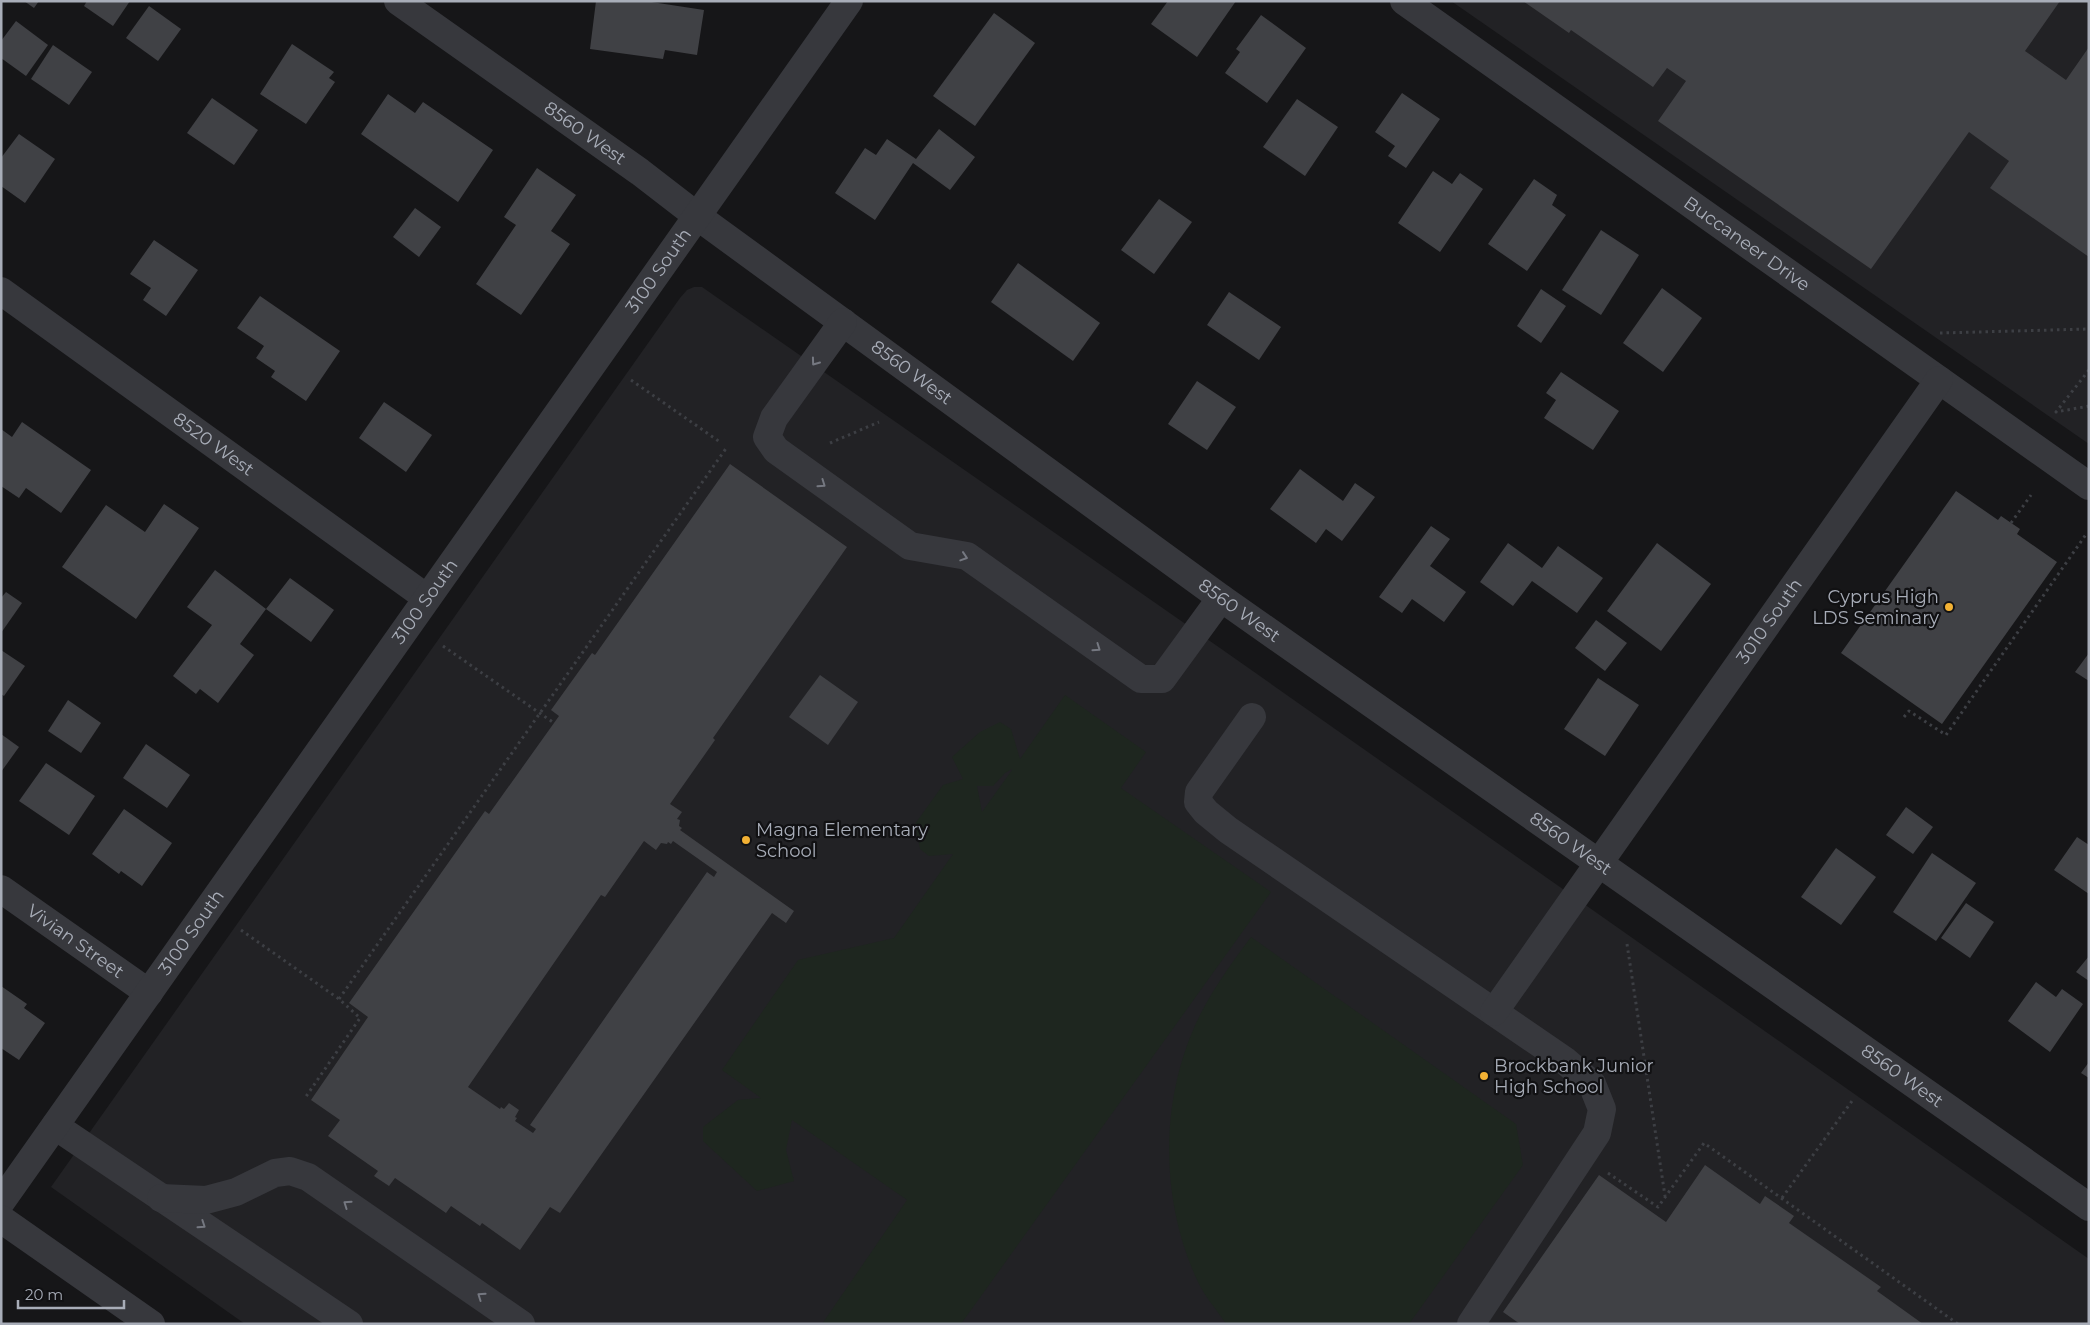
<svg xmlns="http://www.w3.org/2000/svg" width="2090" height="1325" font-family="Montserrat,sans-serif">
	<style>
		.built { fill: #222225 }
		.green { fill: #1e261f; fill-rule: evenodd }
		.building { fill: #404145; fill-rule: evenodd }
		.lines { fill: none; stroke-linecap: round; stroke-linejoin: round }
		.path { stroke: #3d3f44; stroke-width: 3; stroke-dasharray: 2.5 4; stroke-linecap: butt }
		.minor { stroke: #37383d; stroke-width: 28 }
		.oneway { stroke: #757881 }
		.poi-dot { fill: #f2b134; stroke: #111113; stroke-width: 2 }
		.labels { text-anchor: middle; stroke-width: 4.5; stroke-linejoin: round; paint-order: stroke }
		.street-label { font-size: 18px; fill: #a8adb8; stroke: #111113 }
		.poi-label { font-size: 18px; fill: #a8adb8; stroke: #111113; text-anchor: start }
	</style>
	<rect width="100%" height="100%" fill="#161618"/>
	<g class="built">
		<path d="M1451,1H2089V444Z"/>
		<path d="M694,287H702L1220,648L2089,1259V1324H245L51,1187L680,298L687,290Z"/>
	</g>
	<g class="green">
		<path d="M1065,695L1146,752L1121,788L1271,892L961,1324H822L907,1200L792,1120L786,1150L794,1181L757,1191L703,1141V1127L738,1100L761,1098L722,1070L798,960L894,938L953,854L929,856L920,849L915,824L943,785L963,779L952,757L980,732L1000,722L1011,729L1020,759ZM1012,769V770L982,812L977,786H993L1005,773Z"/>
		<path d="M1251,937L1516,1124L1523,1165L1409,1324H1226C1217,1310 1205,1297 1198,1282C1159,1199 1159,1096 1201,1013C1215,986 1233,961 1251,937Z"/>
	</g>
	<g class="building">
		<path d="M24,1H39L34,8Z"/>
		<path d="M87,1H130L113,26L84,6Z"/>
		<path d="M596,1H645L704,10L697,55L665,50L663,59L590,49Z"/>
		<path d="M1168,1H1236L1197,57L1151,24Z"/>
		<path d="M1523,1H2060L2025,51L2066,80L2089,47V257L1990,188L2009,161L1969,132L1871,269L1658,121L1686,81L1667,68L1653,87L1571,30L1569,33Z"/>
		<path d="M149,6L181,29L158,61L126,38Z"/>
		<path d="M994,13L1035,43L975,126L933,96Z"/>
		<path d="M1261,15L1306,48L1267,103L1225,73L1240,52L1236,49Z"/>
		<path d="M16,21L48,45L26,76L1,58V41Z"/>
		<path d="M292,44L334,72L329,78L335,82L306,124L260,94Z"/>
		<path d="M53,45L92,72L69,105L31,79Z"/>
		<path d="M1402,93L1440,119L1406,168L1388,156L1395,146L1375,132Z"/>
		<path d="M388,94L415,113L423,102L493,150L458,202L361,134Z"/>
		<path d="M212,98L258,130L234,165L187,133Z"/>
		<path d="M1297,99L1338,127L1305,176L1263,147Z"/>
		<path d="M939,129L975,157L950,190L913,163L875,220L835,193L865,148L876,155L887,139L916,159Z"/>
		<path d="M19,134L55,159L25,203L1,186V158Z"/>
		<path d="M537,168L576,195L551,231L570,244L521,315L476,284L516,225L504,217Z"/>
		<path d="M1433,171L1452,184L1460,173L1483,189L1440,252L1398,223Z"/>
		<path d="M1534,179L1557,195L1552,205L1566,215L1527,271L1488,244Z"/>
		<path d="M1159,199L1192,222L1154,274L1121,250Z"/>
		<path d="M415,208L441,227L419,257L393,237Z"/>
		<path d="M1601,230L1639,255L1601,315L1562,290Z"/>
		<path d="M154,240L198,270L166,316L143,300L151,288L130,274Z"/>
		<path d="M1018,263L1100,323L1073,361L991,302Z"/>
		<path d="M1662,288L1702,318L1663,372L1623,343Z"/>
		<path d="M1541,289L1566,306L1541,343L1517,326Z"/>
		<path d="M1229,292L1281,327L1259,360L1207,325Z"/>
		<path d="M260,296L340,351L306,401L271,377L275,371L256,358L264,346L237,328Z"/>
		<path d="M1561,372L1619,411L1593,450L1544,418L1556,400L1546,393Z"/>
		<path d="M1197,381L1236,407L1207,450L1168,424Z"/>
		<path d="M384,402L432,435L406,472L359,438Z"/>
		<path d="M22,422L91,470L61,513L26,488L19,498L1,486V429L12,437Z"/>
		<path d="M730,464L847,547L713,738L715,740L670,804L682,812L677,819L680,820L679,826L682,828L680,830L794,911L786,923L772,913L560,1213L550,1207L520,1250L482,1223L480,1226L451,1206L446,1213L395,1178L389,1186L374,1176L378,1171L328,1136L340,1120L311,1100L368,1017L349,1003L485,811L489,814L559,716L551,710L592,653L595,655ZM644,841L656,850L661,843L667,844L668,842L671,844L673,841L717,872L714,877L707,872L530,1125L536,1129L533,1133L515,1121L517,1118L515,1117L519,1110L509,1103L504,1109L501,1107L500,1109L468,1087L601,895L605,897Z"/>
		<path d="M1300,469L1343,501L1355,483L1375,497L1342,541L1326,529L1316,543L1270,509Z"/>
		<path d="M1956,491L1998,520L2001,516L2020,529L2017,534L2057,562L1942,724L1841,653Z"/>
		<path d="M164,504L199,528L136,619L62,567L106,505L145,532Z"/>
		<path d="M1431,526L1450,539L1430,566L1466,592L1444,622L1412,599L1402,613L1379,597Z"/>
		<path d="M1508,543L1542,568L1558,546L1603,578L1577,613L1532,581L1513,606L1480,582Z"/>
		<path d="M1657,543L1711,584L1661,651L1607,611Z"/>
		<path d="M215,570L266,609L290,578L334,610L311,642L266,609L240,644L254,655L218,703L200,689L196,694L173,676L212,625L187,607Z"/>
		<path d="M6,592L22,603L1,633V598Z"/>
		<path d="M1596,620L1627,643L1605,671L1575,648Z"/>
		<path d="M1,650L25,666L4,696L1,694Z"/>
		<path d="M2089,653V681L2075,672Z"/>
		<path d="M820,675L858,702L828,745L789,717Z"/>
		<path d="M1598,678L1639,705L1605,756L1564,729Z"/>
		<path d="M68,700L101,723L81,753L48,731Z"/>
		<path d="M1,734L19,747L1,772Z"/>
		<path d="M146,744L190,775L167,808L123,778Z"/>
		<path d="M46,763L95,796L69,835L19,801Z"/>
		<path d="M1906,807L1933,827L1913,854L1886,835Z"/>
		<path d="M124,809L172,843L142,886L121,871L119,874L92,854Z"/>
		<path d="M2077,837L2089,845V894L2054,870Z"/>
		<path d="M1836,848L1876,877L1841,925L1801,897Z"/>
		<path d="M1932,853L1976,883L1936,941L1893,912Z"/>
		<path d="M1966,903L1994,922L1970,958L1941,938Z"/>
		<path d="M2089,956V981L2076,972Z"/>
		<path d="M2036,982L2056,997L2062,989L2083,1004L2050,1052L2008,1021Z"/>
		<path d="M1,986L27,1004L24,1008L45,1023L19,1060L1,1048Z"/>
		<path d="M2089,1062V1078L2081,1073Z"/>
		<path d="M1705,1165L1760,1204L1765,1196L1794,1216L1789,1223L1881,1287L1877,1291L1923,1324H1520L1503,1312L1599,1175L1666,1222Z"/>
	</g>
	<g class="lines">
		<g class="path">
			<path d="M1940,333L2089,329"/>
			<path d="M2089,370L2056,412L2089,406"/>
			<path d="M631,380L720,442"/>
			<path d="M830,443L879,422"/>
			<path d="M2011,523L2031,495"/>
			<path d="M443,646L554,723"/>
			<path d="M1904,717L1909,711L1946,735L2087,533"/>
			<path d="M241,930L339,999L360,1018L305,1098"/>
			<path d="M1627,944L1665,1196"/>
			<path d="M339,999L727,447"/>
			<path d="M1608,1173L1658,1207L1704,1143L1958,1324"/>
			<path d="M1782,1198L1852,1101"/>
		</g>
		<g class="minor">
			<path id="s1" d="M398,1L640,172L697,216L1221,598L2089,1207"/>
			<path id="s2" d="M1404,1L2089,486"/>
			<path id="s3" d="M1,291L427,598"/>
			<path d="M843,322L774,418L767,437L776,450L910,546L967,556L1141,679H1162L1221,598"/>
			<path d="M1252,717L1199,792L1198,802L1206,812L1228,830L1564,1060L1592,1084L1602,1109L1597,1133L1471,1324"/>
			<path id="s4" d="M1,889L149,993"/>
			<path id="s5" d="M1494,1012L1939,380"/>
			<path d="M55,1126L349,1324"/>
			<path d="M161,1198L206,1200L236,1192L275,1173L290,1171L308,1177L521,1324"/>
			<path id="s6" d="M1,1202L849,1"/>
			<path d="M1,1219L151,1324"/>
		</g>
	</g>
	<defs><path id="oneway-chevron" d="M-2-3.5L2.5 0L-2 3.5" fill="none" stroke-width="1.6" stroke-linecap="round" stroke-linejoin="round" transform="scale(1.25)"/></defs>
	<g class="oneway">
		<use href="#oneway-chevron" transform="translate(815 362) rotate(126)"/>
		<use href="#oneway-chevron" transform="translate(822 484) rotate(35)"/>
		<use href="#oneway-chevron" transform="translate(964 557) rotate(18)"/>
		<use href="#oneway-chevron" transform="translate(1097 648) rotate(35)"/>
		<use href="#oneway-chevron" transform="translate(347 1204) rotate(-145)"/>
		<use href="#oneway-chevron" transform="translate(202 1225) rotate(34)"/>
		<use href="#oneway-chevron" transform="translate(481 1296) rotate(-145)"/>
	</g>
	<g class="poi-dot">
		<circle cx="1949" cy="607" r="5"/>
		<circle cx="746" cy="840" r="5"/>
		<circle cx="1484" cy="1076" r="5"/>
	</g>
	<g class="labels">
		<g class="street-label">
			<text dy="6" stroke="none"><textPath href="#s1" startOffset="229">8560 West</textPath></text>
			<text dy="6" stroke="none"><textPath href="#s2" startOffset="420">Buccaneer Drive</textPath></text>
			<text dy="6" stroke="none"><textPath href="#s6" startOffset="1140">3100 South</textPath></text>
			<text dy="6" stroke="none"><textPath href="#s1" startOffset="634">8560 West</textPath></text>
			<text dy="6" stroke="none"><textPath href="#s3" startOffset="262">8520 West</textPath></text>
			<text dy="6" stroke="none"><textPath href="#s6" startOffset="735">3100 South</textPath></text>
			<text dy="6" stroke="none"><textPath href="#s1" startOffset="1039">8560 West</textPath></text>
			<text dy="6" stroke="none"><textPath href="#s5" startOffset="478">3010 South</textPath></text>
			<text dy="6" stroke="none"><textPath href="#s1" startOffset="1444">8560 West</textPath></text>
			<text dy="6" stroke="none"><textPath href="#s6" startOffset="330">3100 South</textPath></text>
			<text dy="6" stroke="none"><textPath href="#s4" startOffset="91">Vivian Street</textPath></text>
			<text dy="6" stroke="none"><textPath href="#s1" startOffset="1849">8560 West</textPath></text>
		</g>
		<g class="poi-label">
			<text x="1939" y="603" text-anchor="end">Cyprus High<tspan x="1939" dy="21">LDS Seminary</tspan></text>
			<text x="756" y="836">Magna Elementary<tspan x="756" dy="21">School</tspan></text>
			<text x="1494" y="1072">Brockbank Junior<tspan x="1494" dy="21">High School</tspan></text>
		</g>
	</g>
	<rect width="2090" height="1325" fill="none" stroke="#a8adb8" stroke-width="5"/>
	<path d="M18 1300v8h106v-8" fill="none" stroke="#a8adb8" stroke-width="2.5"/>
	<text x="25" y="1300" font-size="15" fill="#a8adb8" stroke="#111113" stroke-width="4" paint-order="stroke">20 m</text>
</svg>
